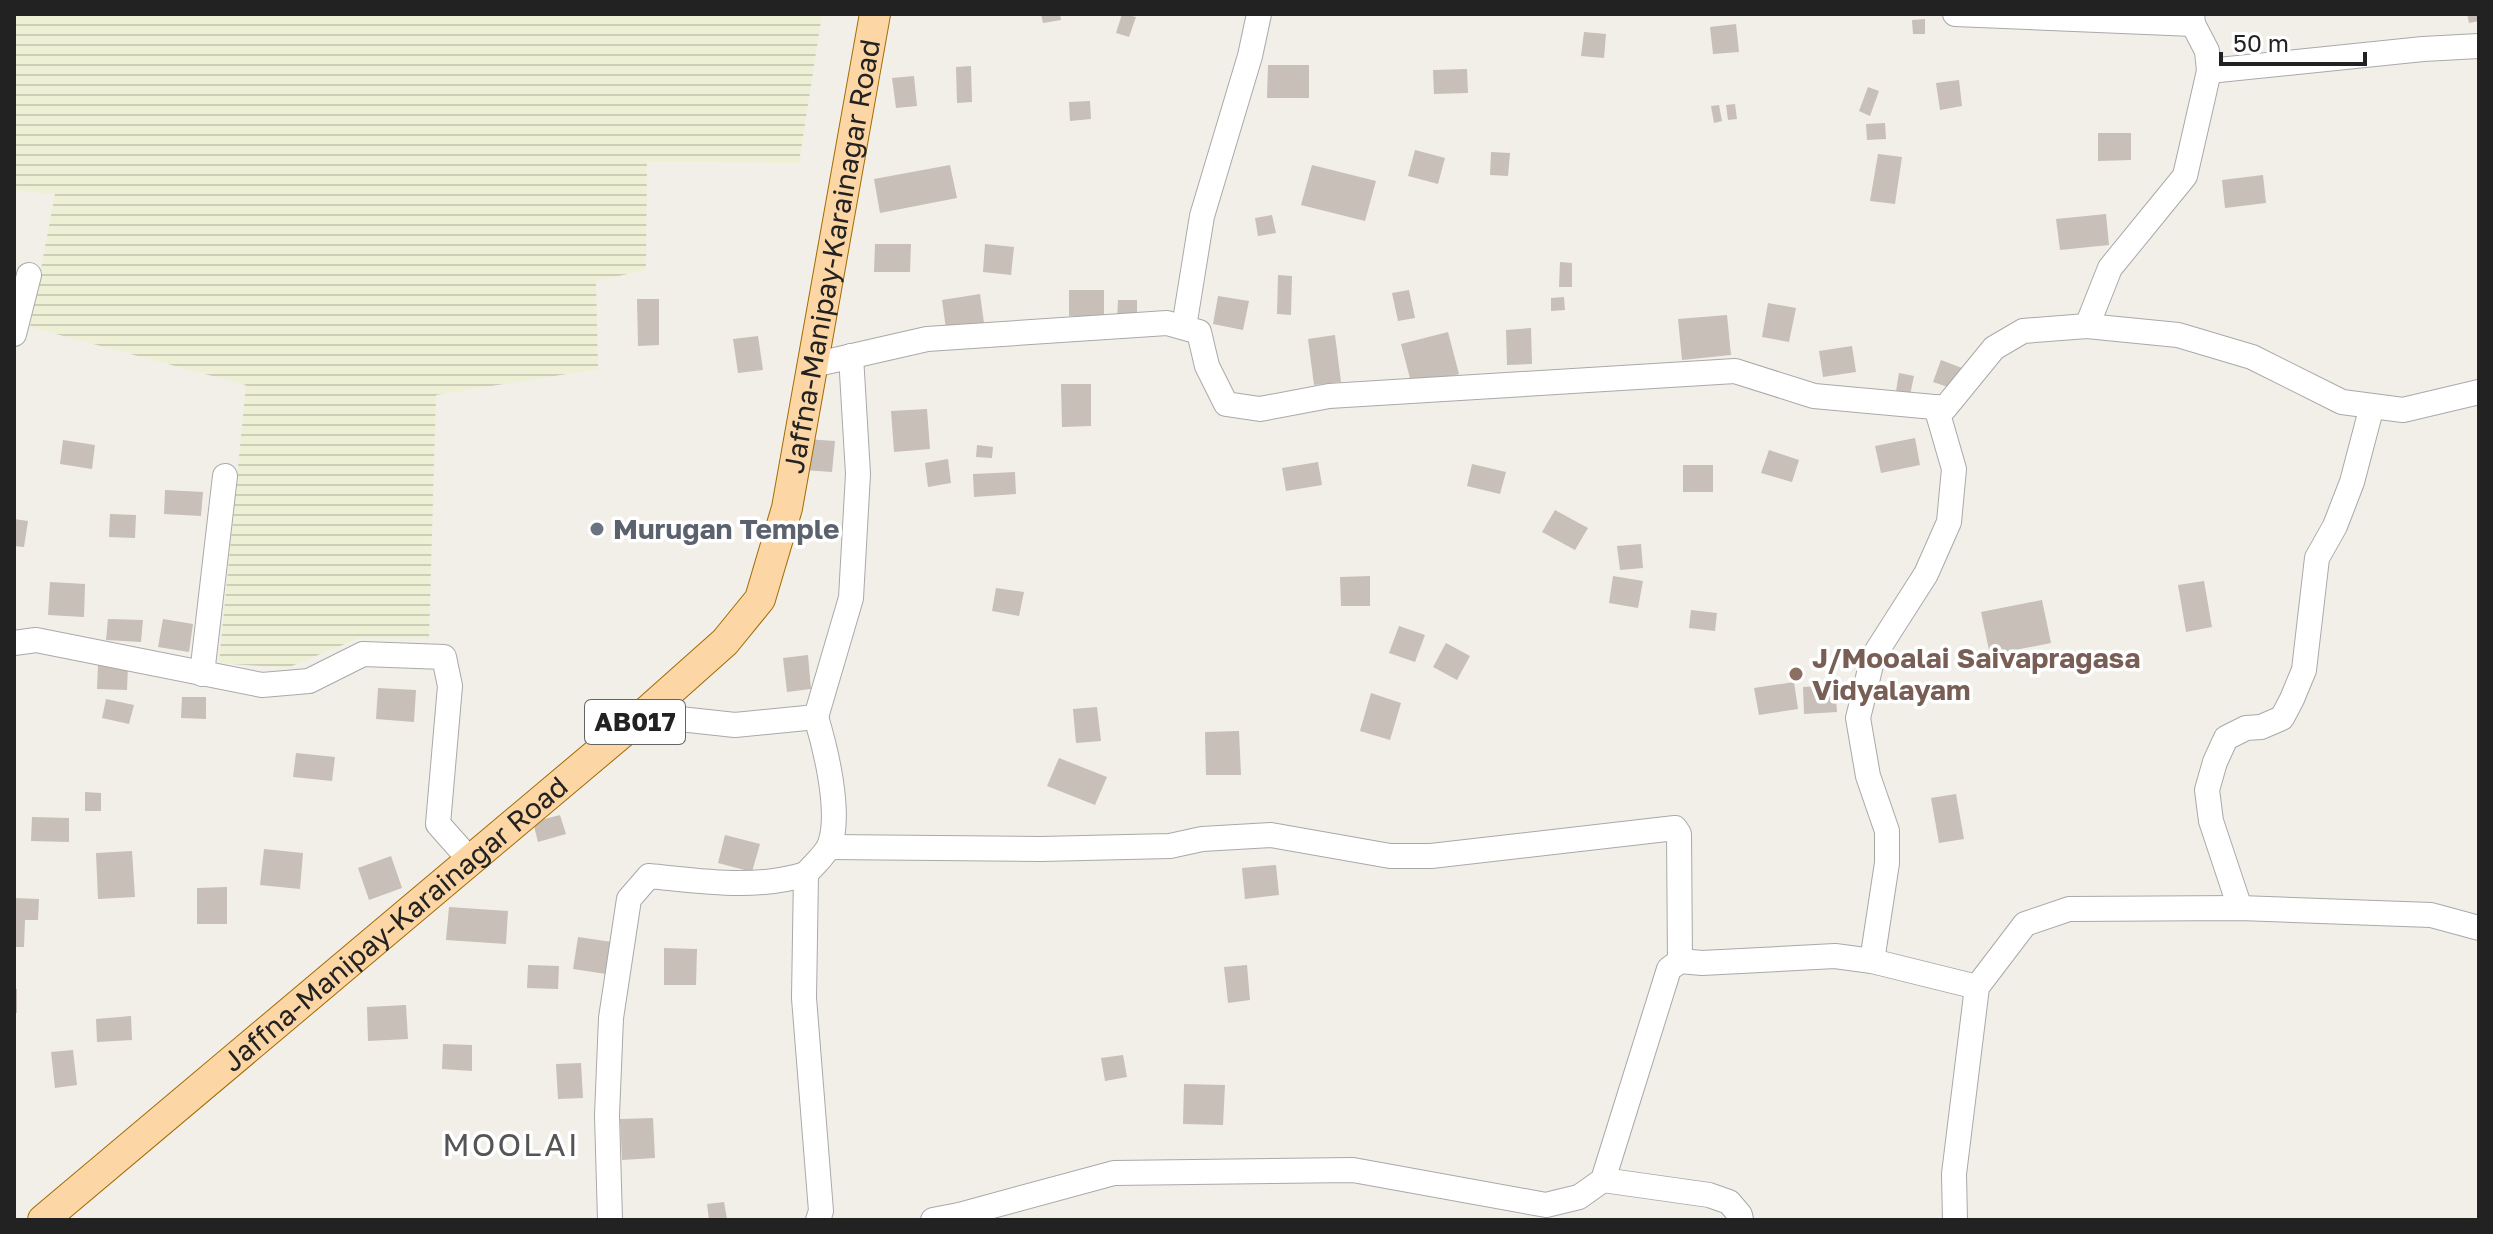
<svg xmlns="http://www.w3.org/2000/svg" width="2493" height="1234" font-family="'Golos Text',sans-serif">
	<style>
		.farmland { fill: url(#farmland-rules) }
		.building { fill: #c7bfb8 }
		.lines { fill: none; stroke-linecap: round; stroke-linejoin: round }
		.minor-casing { stroke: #a9a9a9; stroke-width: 26 }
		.major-casing { stroke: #a06b00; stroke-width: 32 }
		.minor { stroke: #fff; stroke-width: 24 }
		.major { stroke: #fcd6a4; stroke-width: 30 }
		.worship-dot { fill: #6b7280; stroke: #fff; stroke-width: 3 }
		.education-dot { fill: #8d6e63; stroke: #fff; stroke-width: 3 }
		.labels { text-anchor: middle; stroke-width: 7; stroke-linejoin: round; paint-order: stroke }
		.shield { fill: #fff; stroke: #646464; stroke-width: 2 }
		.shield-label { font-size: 26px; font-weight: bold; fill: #222 }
		.street-label { font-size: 28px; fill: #222; stroke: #fff }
		.worship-label { font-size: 28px; font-weight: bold; fill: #5b616d; stroke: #fff; text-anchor: start }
		.education-label { font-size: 28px; font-weight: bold; fill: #785e54; stroke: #fff; text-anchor: start }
		.quarter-label { font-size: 32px; letter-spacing: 2px; fill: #555; stroke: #fff }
	</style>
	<defs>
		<pattern id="farmland-rules" width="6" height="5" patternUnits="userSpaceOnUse" patternTransform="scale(2)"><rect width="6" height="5" fill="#eef0d5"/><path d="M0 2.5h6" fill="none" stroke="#ccceb7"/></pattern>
	</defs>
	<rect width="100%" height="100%" fill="#f2efe9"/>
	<path class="farmland" d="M14,14H822L799,163L647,161L646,270L596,281L598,369L436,395L429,638H359L287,668L219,663L246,385L30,327L55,194L14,190Z"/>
	<g class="building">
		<path d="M1041,14H1060L1061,20L1043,23Z"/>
		<path d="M1122,14L1136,17L1129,37L1116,33Z"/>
		<path d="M2467,14H2479V21L2469,23Z"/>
		<path d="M1925,19V34H1913L1912,20Z"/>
		<path d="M1736,24L1739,52L1713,54L1710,27Z"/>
		<path d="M1584,32L1606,34L1604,58L1581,56Z"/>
		<path d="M1268,65H1309V98H1267Z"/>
		<path d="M971,66L972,102L957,103L956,67Z"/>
		<path d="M1467,69L1468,93L1434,94L1433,70Z"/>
		<path d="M914,76L917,106L896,108L892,78Z"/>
		<path d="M1959,80L1962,106L1940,110L1936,83Z"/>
		<path d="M1868,87L1879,91L1870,116L1859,111Z"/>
		<path d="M1090,101L1091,119L1070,121L1069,102Z"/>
		<path d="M1735,104L1737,119L1728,120L1726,105Z"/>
		<path d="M1719,105L1722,121L1714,123L1711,106Z"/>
		<path d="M1885,123L1886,139L1867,140L1866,124Z"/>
		<path d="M2098,133H2131V160L2098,161Z"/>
		<path d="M1415,150L1445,158L1438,184L1408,176Z"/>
		<path d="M1491,152L1510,153L1508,176L1490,175Z"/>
		<path d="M1878,154L1902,157L1895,204L1870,201Z"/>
		<path d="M950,165L957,198L880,213L874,179Z"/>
		<path d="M1312,165L1376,181L1365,221L1301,205Z"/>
		<path d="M2263,175L2266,203L2225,208L2222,180Z"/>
		<path d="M2106,214L2109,245L2060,250L2056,219Z"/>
		<path d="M1272,215L1276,233L1258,236L1255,218Z"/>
		<path d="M875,244H911L910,272H874Z"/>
		<path d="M985,244L1014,247L1011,275L983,272Z"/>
		<path d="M1560,262L1572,263V287H1559Z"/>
		<path d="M1278,275L1292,276L1291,315L1277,314Z"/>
		<rect x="1069" y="290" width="35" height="26"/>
		<path d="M1409,290L1415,318L1398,321L1392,293Z"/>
		<path d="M980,294L984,323L946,329L942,300Z"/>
		<path d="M1218,296L1249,301L1243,330L1213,324Z"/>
		<path d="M1564,297L1565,310L1551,311V298Z"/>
		<path d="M637,299H659V345L638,346Z"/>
		<path d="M1118,300H1137V321H1117Z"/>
		<path d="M1768,303L1796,308L1789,342L1762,337Z"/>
		<path d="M1727,315L1731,355L1682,360L1678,319Z"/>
		<path d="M1531,328L1532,364L1507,365L1506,330Z"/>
		<path d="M1448,332L1459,374L1412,386L1401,344Z"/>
		<path d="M1335,335L1341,382L1314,385L1308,339Z"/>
		<path d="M758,336L763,370L738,373L733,339Z"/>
		<path d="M1852,346L1856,372L1823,377L1819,351Z"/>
		<path d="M1941,360L1962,368L1954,389L1933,382Z"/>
		<path d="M1899,373L1914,376L1909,400L1895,397Z"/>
		<path d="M1061,384H1091V426L1062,427Z"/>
		<path d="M927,409L930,449L894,452L891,411Z"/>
		<path d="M1915,438L1920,465L1881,473L1875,446Z"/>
		<path d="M806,439L835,441L832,472L803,470Z"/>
		<path d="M63,440L95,445L92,469L60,464Z"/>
		<path d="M977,445L993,447L992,458L976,457Z"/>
		<path d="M1769,450L1799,460L1792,482L1761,473Z"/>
		<path d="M948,459L951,483L928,487L925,463Z"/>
		<path d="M1318,462L1322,485L1286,491L1282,468Z"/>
		<path d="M1472,464L1506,472L1500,494L1467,486Z"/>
		<rect x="1683" y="465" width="30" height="27"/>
		<path d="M1015,472L1016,494L974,497L973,474Z"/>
		<path d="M165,490L203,492L201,516L164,514Z"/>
		<path d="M1555,510L1588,528L1575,550L1542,532Z"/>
		<path d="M110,514L136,515L135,538L109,537Z"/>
		<path d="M14,519L28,521L24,547L14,546Z"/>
		<path d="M1641,544L1643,568L1620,570L1617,546Z"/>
		<path d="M1370,576V606H1341L1340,577Z"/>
		<path d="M1613,576L1643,581L1638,608L1609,603Z"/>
		<path d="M2204,581L2212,627L2186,632L2178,585Z"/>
		<path d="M50,582L85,584L84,617L48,615Z"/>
		<path d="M996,588L1024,592L1019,616L992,611Z"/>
		<path d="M2042,600L2051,643L1990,655L1981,612Z"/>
		<path d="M1691,610L1717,613L1715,631L1689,628Z"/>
		<path d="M108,619L143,620L141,642L106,640Z"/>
		<path d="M163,619L193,624L189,652L158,647Z"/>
		<path d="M1399,626L1425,635L1415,662L1389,653Z"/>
		<path d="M1446,643L1470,656L1457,680L1433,667Z"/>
		<path d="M808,655L811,689L787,692L783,658Z"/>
		<path d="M98,665L128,667L127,690L97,689Z"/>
		<path d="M1794,682L1798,709L1759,715L1754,688Z"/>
		<path d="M1835,685L1837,712L1804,714L1803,687Z"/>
		<path d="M378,688L416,690L414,722L376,719Z"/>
		<path d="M1371,693L1401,703L1390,740L1360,731Z"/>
		<path d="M182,697H206V719L181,718Z"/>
		<path d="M106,699L134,705L129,724L102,718Z"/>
		<path d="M1097,707L1101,741L1076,743L1073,709Z"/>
		<path d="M1239,731L1241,775H1206L1205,732Z"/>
		<path d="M296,753L335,757L332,781L293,777Z"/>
		<path d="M1059,758L1107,777L1095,805L1047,786Z"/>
		<path d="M85,792L101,793V811H85Z"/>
		<path d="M1956,794L1964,839L1939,843L1931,798Z"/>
		<path d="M560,815L566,834L538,842L533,822Z"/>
		<path d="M32,817L69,818V842L31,841Z"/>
		<path d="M725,835L760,844L752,872L718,863Z"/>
		<path d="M264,849L303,853L300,889L260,885Z"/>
		<path d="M132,851L135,897L98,899L96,853Z"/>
		<path d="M391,856L402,888L369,900L358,868Z"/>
		<path d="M1276,865L1279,895L1245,899L1242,868Z"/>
		<path d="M227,887V924H197V888Z"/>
		<path d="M14,898L39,899L38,920H25L24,947H14Z"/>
		<path d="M449,907L508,911L506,944L446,940Z"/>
		<path d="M578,937L612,942L606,974L573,969Z"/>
		<path d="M664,948L697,949L696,985H664Z"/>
		<path d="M528,965L559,966L558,989L527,988Z"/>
		<path d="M1247,965L1250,1000L1228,1003L1224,967Z"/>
		<rect x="14" y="989" width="3" height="24"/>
		<path d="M406,1005L408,1039L368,1041L367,1007Z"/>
		<path d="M131,1016L132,1040L97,1042L96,1019Z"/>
		<path d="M443,1044L472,1045V1071L442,1069Z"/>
		<path d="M73,1050L77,1085L55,1088L51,1052Z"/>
		<path d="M1123,1055L1127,1077L1105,1081L1101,1058Z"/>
		<path d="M581,1063L583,1098L558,1099L556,1064Z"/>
		<path d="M1184,1084L1225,1085L1223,1125L1183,1124Z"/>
		<path d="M653,1118L655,1158L622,1160L620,1119Z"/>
		<path d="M724,1202L727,1219L709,1220L707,1204Z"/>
	</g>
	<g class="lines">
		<defs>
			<g id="minor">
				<path d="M1955,14L2193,24"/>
				<path d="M2209,71L2423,49L2479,46"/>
				<path d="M2087,326L2110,268L2185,176L2209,71L2207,51L2193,24L2192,14"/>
				<path d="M1184,327L1202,216L1250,56L1259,14"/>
				<path d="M14,334L29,275"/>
				<path d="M813,365L927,339L1167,323L1199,332L1207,366L1226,404L1260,409L1329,396L1735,371L1814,396L1945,408L1994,348L2023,331L2087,326L2178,335L2252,357L2342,402L2403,410L2479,392"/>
				<path d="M14,643L36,640L262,685L309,681L363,654L444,657L450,686L438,824L470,860"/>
				<path d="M202,674L225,476"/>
				<path d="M643,715L735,725L816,717C826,750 841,812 830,844C826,855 813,865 806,874L804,998L821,1211L818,1220"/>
				<path d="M816,717L851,598L858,474L851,356"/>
				<path d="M829,847L1041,849L1170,846L1202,839L1271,835L1390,856H1431L1675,828L1679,834L1680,961L1669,969L1603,1180L1579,1197L1546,1205L1353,1170L1114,1173L959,1215L933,1220"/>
				<path d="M2240,908L2211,821L2207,790L2215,762L2226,738L2246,728L2261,727L2282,718L2292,699L2304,670L2317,558L2335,526L2352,482L2372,406"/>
				<path d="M1680,961L1702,963L1835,956L1872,961L1977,987"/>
				<path d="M1872,961L1887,863V831L1868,776L1858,718L1873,657L1926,574L1949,522L1954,469L1936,407"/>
				<path d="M1603,1180L1709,1195L1729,1202L1740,1215L1741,1220"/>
				<path d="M610,1220L607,1115L611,1018L629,899L649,876C701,881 755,890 806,874"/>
				<path d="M1955,1220L1954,1174L1977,987L2025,924L2069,909L2240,908L2431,915L2479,928"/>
			</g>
			<g id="major">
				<path id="s1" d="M43,1220L643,715L725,642L760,599L787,508L875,14"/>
			</g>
		</defs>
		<use href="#minor" class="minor-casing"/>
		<use href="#major" class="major-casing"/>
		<use href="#minor" class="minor"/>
		<use href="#major" class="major"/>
	</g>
	<circle class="worship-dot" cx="597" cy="529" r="8"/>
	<circle class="education-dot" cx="1796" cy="674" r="8"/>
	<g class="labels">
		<rect class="shield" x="585" y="700" width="100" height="44" rx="6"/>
		<g class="shield-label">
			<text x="635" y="731">AB017</text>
		</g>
		<g class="street-label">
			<text dy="10" stroke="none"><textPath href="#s1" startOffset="1300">Jaffna-Manipay-Karainagar Road</textPath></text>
			<text dy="10" stroke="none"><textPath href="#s1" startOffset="460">Jaffna-Manipay-Karainagar Road</textPath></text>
		</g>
		<g class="worship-label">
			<text x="613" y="539">Murugan Temple</text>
		</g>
		<g class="education-label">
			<text x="1812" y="668">J/Mooalai Saivapragasa<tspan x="1812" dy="32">Vidyalayam</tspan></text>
		</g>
		<g class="quarter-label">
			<text x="511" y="1156">MOOLAI</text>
		</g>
	</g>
	<rect width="2493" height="1234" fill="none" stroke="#222222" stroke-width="32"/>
	<path d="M2221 52v12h144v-12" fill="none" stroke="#222222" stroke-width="4"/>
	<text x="2233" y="52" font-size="24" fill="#222222" stroke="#ffffff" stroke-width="6" paint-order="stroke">50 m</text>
</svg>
